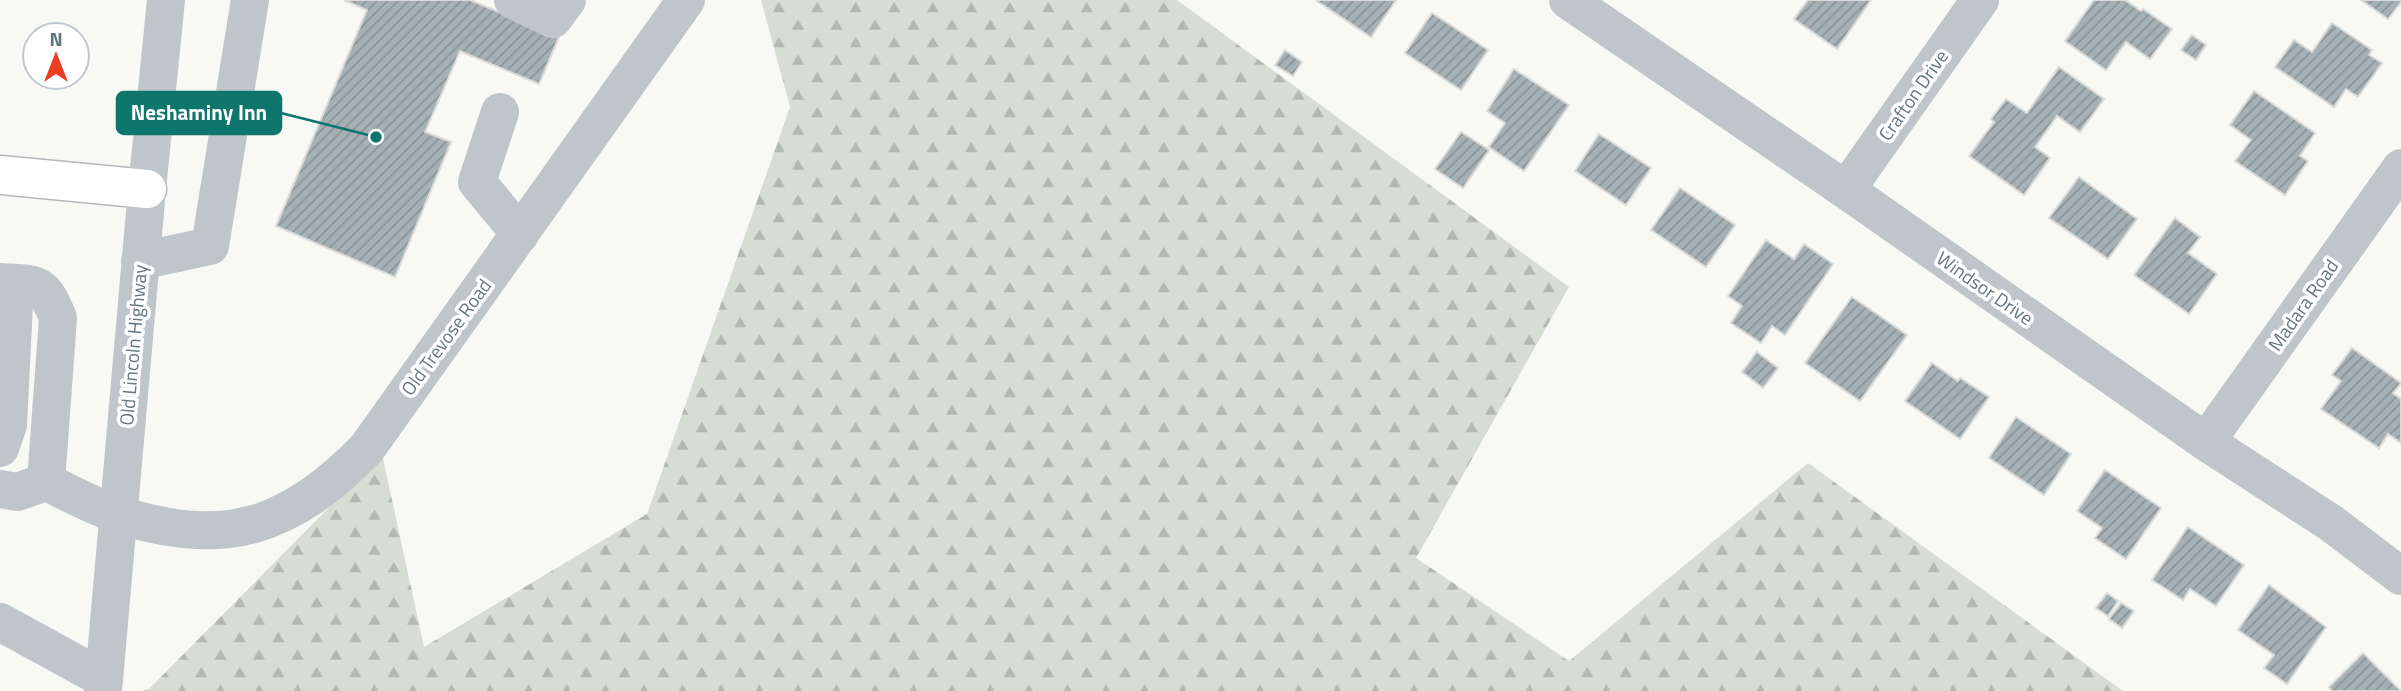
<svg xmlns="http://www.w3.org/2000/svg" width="2401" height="691" font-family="'Titillium Web',sans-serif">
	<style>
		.forest { fill: url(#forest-firs) }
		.building { fill: url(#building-hatch); stroke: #dadad8; stroke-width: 2 }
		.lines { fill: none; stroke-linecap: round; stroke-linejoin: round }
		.highway-casing { stroke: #b2b8bb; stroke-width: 41 }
		.minor { stroke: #bfc5c8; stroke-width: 38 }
		.highway { stroke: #fff; stroke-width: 38 }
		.labels { text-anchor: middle; stroke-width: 7; stroke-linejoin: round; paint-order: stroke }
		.street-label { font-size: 19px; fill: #627781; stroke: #fff }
		.leader { fill: none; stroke: #0f766e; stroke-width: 2.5 }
		.callout-dot { fill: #0f766e; stroke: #fff; stroke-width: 2.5 }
		.callout { fill: #0f766e; stroke: #0f766e; stroke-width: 2.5 }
		.callout-label { font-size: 21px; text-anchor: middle; font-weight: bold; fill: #fff }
	</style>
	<defs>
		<pattern id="forest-firs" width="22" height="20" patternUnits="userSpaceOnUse" patternTransform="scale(1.75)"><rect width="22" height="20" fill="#d8ddd4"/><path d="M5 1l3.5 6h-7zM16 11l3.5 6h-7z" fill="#b3b8b1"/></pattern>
		<pattern id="building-hatch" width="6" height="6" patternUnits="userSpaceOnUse" patternTransform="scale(1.75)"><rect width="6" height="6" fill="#a5b1b5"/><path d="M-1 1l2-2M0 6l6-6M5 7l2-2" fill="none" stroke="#8a9599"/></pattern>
	</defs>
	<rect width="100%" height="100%" fill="#f8f8f5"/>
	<path class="forest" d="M761,0H1177L1569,287L1416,558L1569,661L1808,463L2123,691H143L149,689L382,454L424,647L647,514L790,107Z"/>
	<g class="building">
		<path d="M344,0H470L559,37L539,84L460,51L425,132L451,142L395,277L276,226L367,10Z"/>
		<path d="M1318,0H1396L1371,37L1317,1Z"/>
		<path d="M1808,0H1871L1837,49L1794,19Z"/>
		<path d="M2094,0H2125L2141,11L2143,9L2172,29L2150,59L2126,42L2106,70L2065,41Z"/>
		<path d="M2361,0H2401V2L2388,19Z"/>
		<path d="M1432,13L1488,50L1461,90L1405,53Z"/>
		<path d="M2332,23L2372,50L2369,55L2382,63L2358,97L2346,89L2334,107L2275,67L2294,40L2312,52Z"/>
		<path d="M2192,35L2206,45L2196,60L2181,50Z"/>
		<path d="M1285,50L1302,62L1293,76L1275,65Z"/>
		<path d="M2059,67L2104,99L2080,132L2057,116L2035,147L2050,158L2024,195L1969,156L1994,122L1991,119L2006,99L2027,113Z"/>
		<path d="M1514,69L1569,105L1524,171L1489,147L1505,123L1487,111Z"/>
		<path d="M2254,91L2315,133L2300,156L2308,161L2285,195L2235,161L2251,140L2230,125Z"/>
		<path d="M1461,132L1489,150L1463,188L1435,169Z"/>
		<path d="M1599,134L1651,168L1626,205L1575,171Z"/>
		<path d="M2079,177L2137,219L2108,259L2049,218Z"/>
		<path d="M1680,188L1735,225L1706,267L1651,230Z"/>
		<path d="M2175,218L2200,237L2188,253L2217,274L2189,314L2134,275Z"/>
		<path d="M1766,240L1794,259L1804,244L1833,264L1785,335L1772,326L1761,343L1731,323L1742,306L1728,296Z"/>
		<path d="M1852,297L1907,335L1860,401L1805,363Z"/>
		<path d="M2352,348L2401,383L2393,393L2401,399V443L2388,434L2379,448L2321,409L2341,381L2332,375Z"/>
		<path d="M1757,352L1778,368L1763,388L1742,372Z"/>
		<path d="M1932,363L1958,381L1960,378L1989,397L1960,439L1905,401Z"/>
		<path d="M2016,417L2071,454L2044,495L1989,458Z"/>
		<path d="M2105,470L2161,508L2126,559L2095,538L2102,528L2077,511Z"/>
		<path d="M2188,527L2244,565L2216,606L2190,589L2183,600L2152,580Z"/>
		<path d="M2269,585L2326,627L2287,684L2264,668L2274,655L2238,630Z"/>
		<path d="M2107,593L2118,601L2108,616L2096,608Z"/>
		<path d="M2121,603L2134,611L2122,628L2109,619Z"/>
		<path d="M2363,653L2401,691H2332L2329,687Z"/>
	</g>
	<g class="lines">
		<defs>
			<path id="highway" d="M0,175L147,189"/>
		</defs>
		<use href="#highway" class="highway-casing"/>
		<g class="minor">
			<path d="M513,0L553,19L567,0"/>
			<path d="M1568,0L1846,190L2206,442L2331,523L2401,576"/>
			<path d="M500,112L477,182L520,234"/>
			<path d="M1846,190L1980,0"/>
			<path d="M140,261L210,246L250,0"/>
			<path d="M0,282C38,284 43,281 58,318L46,482"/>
			<path d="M2206,442L2401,168"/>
			<path d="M0,448L8,425L15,283"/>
			<path d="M0,489L17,492L46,482C70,493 94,507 120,515C225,549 291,527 367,448L686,0"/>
			<path d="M0,622L104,679"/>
			<path d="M103,691L147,189L166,0"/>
		</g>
		<use href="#highway" class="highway"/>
	</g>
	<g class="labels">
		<g class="street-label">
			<text transform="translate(1913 95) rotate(-55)" y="7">Crafton Drive</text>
			<text transform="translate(1985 288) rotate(35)" y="7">Windsor Drive</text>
			<text transform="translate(2303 305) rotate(-55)" y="7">Madara Road</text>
			<text transform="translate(446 337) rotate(-54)" y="7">Old Trevose Road</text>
			<text transform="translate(133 345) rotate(-85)" y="7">Old Lincoln Highway</text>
		</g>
	</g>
	<path class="leader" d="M376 137L281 113"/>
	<circle class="callout-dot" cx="376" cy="137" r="7"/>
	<rect class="callout" x="117" y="92" width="164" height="42" rx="7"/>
	<g class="callout-label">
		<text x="199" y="120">Neshaminy Inn</text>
	</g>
	<g transform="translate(56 56)"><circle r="33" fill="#ffffff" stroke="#c0c9cd" stroke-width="2"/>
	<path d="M0-5L12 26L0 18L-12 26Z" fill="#ea3d24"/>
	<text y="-10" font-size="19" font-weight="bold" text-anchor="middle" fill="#627781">N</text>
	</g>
</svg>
